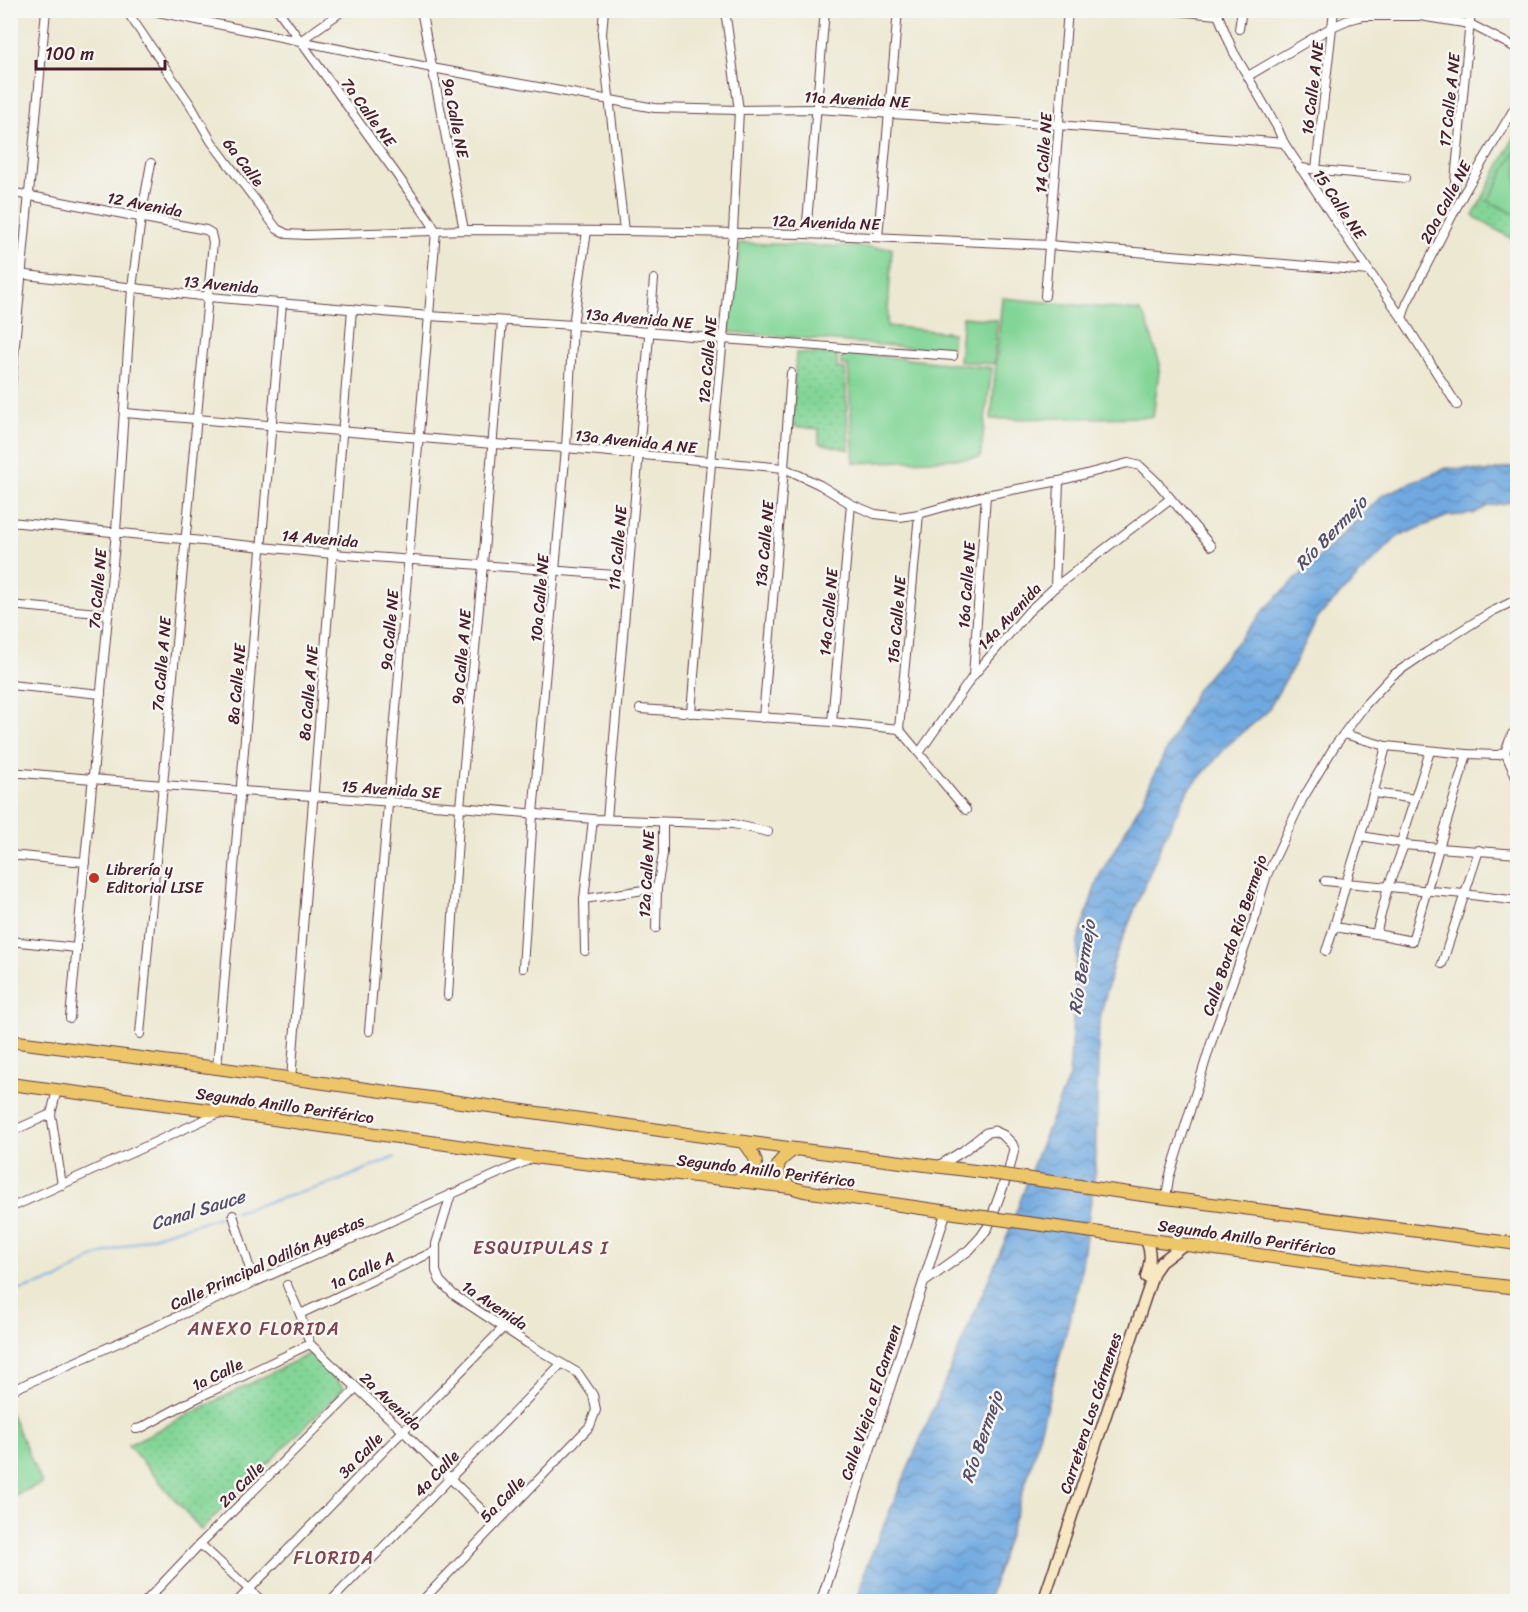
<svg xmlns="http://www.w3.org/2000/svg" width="1528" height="1612" font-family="Sriracha,sans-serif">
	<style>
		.grass { fill: url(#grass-dots); stroke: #667a60; stroke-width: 1.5 }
		.garden { fill: #82d596; stroke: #667a60; stroke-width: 1.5 }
		.water { fill: url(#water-waves); stroke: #5d6486; stroke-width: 1.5 }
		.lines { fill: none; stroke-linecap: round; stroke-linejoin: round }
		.stream { stroke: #70a9e0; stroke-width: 2 }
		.minor-casing { stroke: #623d44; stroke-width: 10 }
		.tertiary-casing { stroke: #623d44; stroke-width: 11 }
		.secondary-casing { stroke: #623d44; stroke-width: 13 }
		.primary-casing { stroke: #623d44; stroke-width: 14 }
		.minor { stroke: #fff; stroke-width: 8 }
		.tertiary { stroke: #fff; stroke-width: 9 }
		.secondary { stroke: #f7e8c3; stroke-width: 10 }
		.primary { stroke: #ecc669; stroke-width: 12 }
		.primary-bridge-casing { stroke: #623d44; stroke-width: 14; stroke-linecap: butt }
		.primary-bridge { stroke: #ecc669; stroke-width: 12 }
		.poi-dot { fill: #c8321e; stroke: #f6f6f2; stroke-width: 2 }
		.labels { text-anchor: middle; stroke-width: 5; stroke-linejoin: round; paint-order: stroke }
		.street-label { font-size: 16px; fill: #4a1f2b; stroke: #f6f6f2 }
		.poi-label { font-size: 16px; fill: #4a1f2b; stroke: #f6f6f2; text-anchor: start }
		.water-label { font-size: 18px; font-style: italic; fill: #574f6a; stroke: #f6f6f2 }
		.neighbourhood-label { font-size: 18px; letter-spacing: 1.5px; fill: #80464d; stroke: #f6f6f2 }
	</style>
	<defs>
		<pattern id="grass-dots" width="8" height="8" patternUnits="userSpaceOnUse" patternTransform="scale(1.5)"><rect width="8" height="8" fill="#82d596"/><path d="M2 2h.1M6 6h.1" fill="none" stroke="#72b681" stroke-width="1.8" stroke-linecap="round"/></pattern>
		<pattern id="water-waves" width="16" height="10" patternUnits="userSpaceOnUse" patternTransform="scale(1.5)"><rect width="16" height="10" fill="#70a9e0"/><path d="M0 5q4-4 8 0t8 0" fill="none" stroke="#5e89b6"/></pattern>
	</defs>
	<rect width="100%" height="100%" fill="#f6f6f2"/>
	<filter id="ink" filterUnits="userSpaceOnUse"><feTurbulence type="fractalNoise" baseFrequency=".0167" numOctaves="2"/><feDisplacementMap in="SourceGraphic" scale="12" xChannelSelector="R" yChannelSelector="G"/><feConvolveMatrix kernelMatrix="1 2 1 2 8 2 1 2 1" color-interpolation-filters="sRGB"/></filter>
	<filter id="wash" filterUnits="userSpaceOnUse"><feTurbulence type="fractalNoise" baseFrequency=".008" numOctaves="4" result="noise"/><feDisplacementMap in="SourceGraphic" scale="24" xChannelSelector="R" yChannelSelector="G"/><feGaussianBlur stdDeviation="1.35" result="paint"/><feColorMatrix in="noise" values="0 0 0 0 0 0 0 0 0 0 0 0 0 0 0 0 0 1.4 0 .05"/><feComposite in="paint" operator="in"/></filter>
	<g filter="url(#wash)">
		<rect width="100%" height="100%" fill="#ede8d1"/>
		<g class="grass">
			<path d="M1517,132V242L1473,216Z"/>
			<path d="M796,353L837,354V368L845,369L849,450L819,443V429L792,426Z"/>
			<path d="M311,1353L344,1388L201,1530L128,1445Z"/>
		</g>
		<g class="garden">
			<path d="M1517,148V215L1488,201Z"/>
			<path d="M740,243L892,248L887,326L953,333L951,351L729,332Z"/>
			<path d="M1002,298L1140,311L1146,319L1160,364L1153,417L991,419Z"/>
			<path d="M963,317L997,320L994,364L959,361Z"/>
			<path d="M842,352L992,368L980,458L854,463L848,365H841Z"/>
			<path d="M10,1412L42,1483L11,1497H10Z"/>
		</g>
		<path class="water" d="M1517,466V501L1488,506L1473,514L1448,516L1397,537L1318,617L1293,667L1267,712L1228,745L1187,792L1164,838L1114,960L1099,1022L1095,1172L1080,1278L1032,1463L988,1601L857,1602L866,1567L1010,1229L1036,1157L1069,1077L1078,941L1098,878L1142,802L1153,777L1197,689L1266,608L1383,495L1446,468L1467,469L1486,472Z"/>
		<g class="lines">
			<g class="stream">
				<path d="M235,1212L333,1183L395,1157"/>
				<path d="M10,1293L58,1279L92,1258L117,1249L161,1234L230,1214"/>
			</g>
		</g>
	</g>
	<g filter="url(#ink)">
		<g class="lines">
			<defs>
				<g id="minor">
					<path d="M126,10L190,104L211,141L277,229L287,234L306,235L464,230L624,231L806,234L1049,245L1369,271"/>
					<path d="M148,10L432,68L655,108L739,110L817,109L1058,125L1284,143"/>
					<path d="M278,10L428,218L436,231L369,1031"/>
					<path d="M421,10L464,230"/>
					<path d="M604,10L602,34L624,231"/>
					<path d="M1165,10L1217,15"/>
					<path d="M1216,10L1233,51L1277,127L1284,143L1369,271L1402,318L1457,405"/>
					<path d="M1239,29L1242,10"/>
					<path d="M300,41L344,10"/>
					<path d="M1248,76L1332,27L1348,20L1363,16H1420L1470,24L1518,49"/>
					<path d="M1300,168L1405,178"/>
					<path d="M1316,169L1334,10"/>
					<path d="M10,192L206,230L211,233L213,242L140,1034"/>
					<path d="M1454,192L1471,10"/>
					<path d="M806,234L825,10"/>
					<path d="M878,237L898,10"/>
					<path d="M10,273L209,297L429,316L573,325L722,339L953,356"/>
					<path d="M1045,296L1068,10"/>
					<path d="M1402,318L1407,303L1464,193L1518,102"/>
					<path d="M10,398L46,10"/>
					<path d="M125,413L493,444L566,448L784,468L820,485L851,504L875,514L900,517L919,514L986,495L1059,481L1128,463L1140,466L1156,481L1211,546"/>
					<path d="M10,522L333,554L628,576"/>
					<path d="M1055,587L1059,481"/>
					<path d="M10,605L109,614"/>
					<path d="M973,676L986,495"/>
					<path d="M10,685L101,694"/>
					<path d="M640,709L832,722L899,729L966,810"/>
					<path d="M691,713L711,463L733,232L739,110L725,10"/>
					<path d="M763,718L784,468L791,373"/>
					<path d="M832,722L851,504"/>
					<path d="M899,729L919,514"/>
					<path d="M1518,729L1512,734L1505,752L1518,782"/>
					<path d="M1344,734L1386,746L1467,754L1498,755L1505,752"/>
					<path d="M919,753L973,676L1028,612L1055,587L1170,499"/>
					<path d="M1467,754L1439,848L1518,854"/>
					<path d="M10,772L163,785L460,807L593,819L733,824L768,832"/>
					<path d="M1374,793L1415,799"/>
					<path d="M607,819L654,279"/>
					<path d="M1361,836L1402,843"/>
					<path d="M1404,845L1388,887L1376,934L1412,941L1439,848L1404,845L1402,843V839L1430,751"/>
					<path d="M10,855L85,862"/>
					<path d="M1325,881L1464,894L1518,901"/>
					<path d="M584,899L657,888"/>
					<path d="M1335,927L1376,934"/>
					<path d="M656,928L657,888L663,854V822"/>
					<path d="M10,941L77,948"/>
					<path d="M585,951L584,899L593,819"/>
					<path d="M1326,951C1335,927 1340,904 1347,880C1361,835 1375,791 1386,746"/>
					<path d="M1442,964L1479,850"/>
					<path d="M523,968L533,814L566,448L573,325L587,231"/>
					<path d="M448,996L460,807L483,565L502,321"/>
					<path d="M70,1018L116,532L132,288L141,218L151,163"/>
					<path d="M217,1068L282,303"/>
					<path d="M291,1079L352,309"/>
					<path d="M57,1090L51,1114L62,1185"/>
					<path d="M10,1132L51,1114"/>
					<path d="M1166,1198L1169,1178L1213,1037L1257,913L1261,894L1267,875L1302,800L1334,747L1365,705L1393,675L1427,652L1491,612L1518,599"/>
					<path d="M10,1208L219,1113"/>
					<path d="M233,1215L254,1282"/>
					<path d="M287,1285L300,1314L310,1344L403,1431L496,1524"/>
					<path d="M300,1314L435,1251"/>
					<path d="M10,1391L533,1158"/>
					<path d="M136,1429L141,1428L189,1402L310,1344"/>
					<path d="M200,1544L263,1602"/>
					<path d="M145,1602L200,1544L357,1388"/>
					<path d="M237,1602L503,1328"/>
					<path d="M330,1602L561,1364"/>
					<path d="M421,1602L590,1426L596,1410L593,1395L578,1373L527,1343L454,1295L440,1281L436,1271V1244L451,1194"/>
				</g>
				<g id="tertiary">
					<path d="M924,1282L969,1250L981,1237L988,1227L1009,1170L1014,1149L1012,1144L1003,1135L994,1131L986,1133L963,1151L937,1167"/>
					<path d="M821,1602L946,1212"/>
				</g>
				<g id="secondary">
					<path d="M1146,1277C1150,1263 1152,1254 1146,1240"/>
					<path d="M1043,1602L1154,1272L1161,1262L1182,1246"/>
				</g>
				<g id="primary">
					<path d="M10,1041L217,1068L795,1149L983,1172"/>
					<path d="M10,1084L232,1113L548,1159L790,1187L804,1191L969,1215"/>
					<path d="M737,1181C761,1168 761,1164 744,1142"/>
					<path d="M790,1187C772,1169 774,1163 795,1149"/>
					<path d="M1143,1195L1518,1244"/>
					<path d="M1130,1237L1373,1271L1518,1288"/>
				</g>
			</defs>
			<use href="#minor" class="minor-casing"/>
			<use href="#tertiary" class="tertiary-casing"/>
			<use href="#secondary" class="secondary-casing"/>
			<use href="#primary" class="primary-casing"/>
			<use href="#minor" class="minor"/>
			<use href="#tertiary" class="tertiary"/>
			<use href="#secondary" class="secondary"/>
			<use href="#primary" class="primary"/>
			<defs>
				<g id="primary-bridge">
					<path d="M983,1172L1143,1195"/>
					<path d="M969,1215L1130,1237"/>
				</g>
			</defs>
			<use href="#primary-bridge" class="primary-bridge-casing"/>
			<use href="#primary-bridge" class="primary-bridge"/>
		</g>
	</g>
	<circle class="poi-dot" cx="94" cy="878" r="6"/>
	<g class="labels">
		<g class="street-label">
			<text transform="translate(1312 88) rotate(-83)" y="6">16 Calle A NE</text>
			<text transform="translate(857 99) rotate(3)" y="6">11a Avenida NE</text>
			<text transform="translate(1449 100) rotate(-84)" y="6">17 Calle A NE</text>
			<text transform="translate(369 112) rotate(54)" y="6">7a Calle NE</text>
			<text transform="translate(456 118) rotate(79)" y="6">9a Calle NE</text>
			<text transform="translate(1043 153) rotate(-86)" y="6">14 Calle NE</text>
			<text transform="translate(244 162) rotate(53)" y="6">6a Calle</text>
			<text transform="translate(1445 202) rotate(-62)" y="6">20a Calle NE</text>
			<text transform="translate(145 204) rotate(11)" y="6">12 Avenida</text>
			<text transform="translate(1340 204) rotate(56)" y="6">15 Calle NE</text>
			<text transform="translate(826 222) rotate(2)" y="6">12a Avenida NE</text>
			<text transform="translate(221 284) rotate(5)" y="6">13 Avenida</text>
			<text transform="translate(639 318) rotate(5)" y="6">13a Avenida NE</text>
			<text transform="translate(707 360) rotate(-85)" y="6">12a Calle NE</text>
			<text transform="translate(636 441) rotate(6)" y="6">13a Avenida A NE</text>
			<text transform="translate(320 538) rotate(5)" y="6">14 Avenida</text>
			<text transform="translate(764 544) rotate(-85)" y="6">13a Calle NE</text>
			<text transform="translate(617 548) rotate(-85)" y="6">11a Calle NE</text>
			<text transform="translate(966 585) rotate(-86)" y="6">16a Calle NE</text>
			<text transform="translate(97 589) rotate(-85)" y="6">7a Calle NE</text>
			<text transform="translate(539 598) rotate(-85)" y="6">10a Calle NE</text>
			<text transform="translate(828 612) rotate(-85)" y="6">14a Calle NE</text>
			<text transform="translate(1009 616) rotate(-47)" y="6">14a Avenida</text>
			<text transform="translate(896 620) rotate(-85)" y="6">15a Calle NE</text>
			<text transform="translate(389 630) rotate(-85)" y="6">9a Calle NE</text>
			<text transform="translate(461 657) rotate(-85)" y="6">9a Calle A NE</text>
			<text transform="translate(161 664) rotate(-85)" y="6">7a Calle A NE</text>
			<text transform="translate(236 684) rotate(-85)" y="6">8a Calle NE</text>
			<text transform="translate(308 693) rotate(-85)" y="6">8a Calle A NE</text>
			<text transform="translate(391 789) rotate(4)" y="6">15 Avenida SE</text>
			<text transform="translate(646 874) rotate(-87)" y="6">12a Calle NE</text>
			<text transform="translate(1234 935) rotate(-71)" y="6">Calle Bordo Río Bermejo</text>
			<text transform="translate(285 1105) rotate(8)" y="6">Segundo Anillo Periférico</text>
			<text transform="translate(766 1170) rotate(7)" y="6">Segundo Anillo Periférico</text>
			<text transform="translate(1247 1237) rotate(8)" y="6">Segundo Anillo Periférico</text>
			<text transform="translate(267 1262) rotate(-24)" y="6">Calle Principal Odilón Ayestas</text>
			<text transform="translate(362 1270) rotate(-25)" y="6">1a Calle A</text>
			<text transform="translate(495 1305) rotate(34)" y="6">1a Avenida</text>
			<text transform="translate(217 1374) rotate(-26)" y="6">1a Calle</text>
			<text transform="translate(391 1401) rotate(43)" y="6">2a Avenida</text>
			<text transform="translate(870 1402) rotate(-72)" y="6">Calle Vieja a El Carmen</text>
			<text transform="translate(1090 1413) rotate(-72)" y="6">Carretera Los Cármenes</text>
			<text transform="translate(360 1455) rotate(-46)" y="6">3a Calle</text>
			<text transform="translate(436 1473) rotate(-46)" y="6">4a Calle</text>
			<text transform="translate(241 1484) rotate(-45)" y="6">2a Calle</text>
			<text transform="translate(502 1499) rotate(-46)" y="6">5a Calle</text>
		</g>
		<g class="poi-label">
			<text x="106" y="875">Librería y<tspan x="106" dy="18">Editorial LISE</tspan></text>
		</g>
		<g class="water-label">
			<text transform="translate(1331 533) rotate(-46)" y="6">Río Bermejo</text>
			<text transform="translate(1082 967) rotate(-81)" y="6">Río Bermejo</text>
			<text transform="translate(198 1210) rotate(-17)" y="6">Canal Sauce</text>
			<text transform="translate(982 1437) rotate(-71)" y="6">Río Bermejo</text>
		</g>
		<g class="neighbourhood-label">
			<text x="541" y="1254">ESQUIPULAS I</text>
			<text x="264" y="1335">ANEXO FLORIDA</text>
			<text x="334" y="1564">FLORIDA</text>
		</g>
	</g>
	<rect width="1528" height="1612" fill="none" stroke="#f6f6f2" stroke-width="36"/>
	<path d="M36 60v9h129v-9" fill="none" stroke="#4a1f2b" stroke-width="3"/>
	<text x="45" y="60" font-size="18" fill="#4a1f2b" stroke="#f6f6f2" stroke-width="4.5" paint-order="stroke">100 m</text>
</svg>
